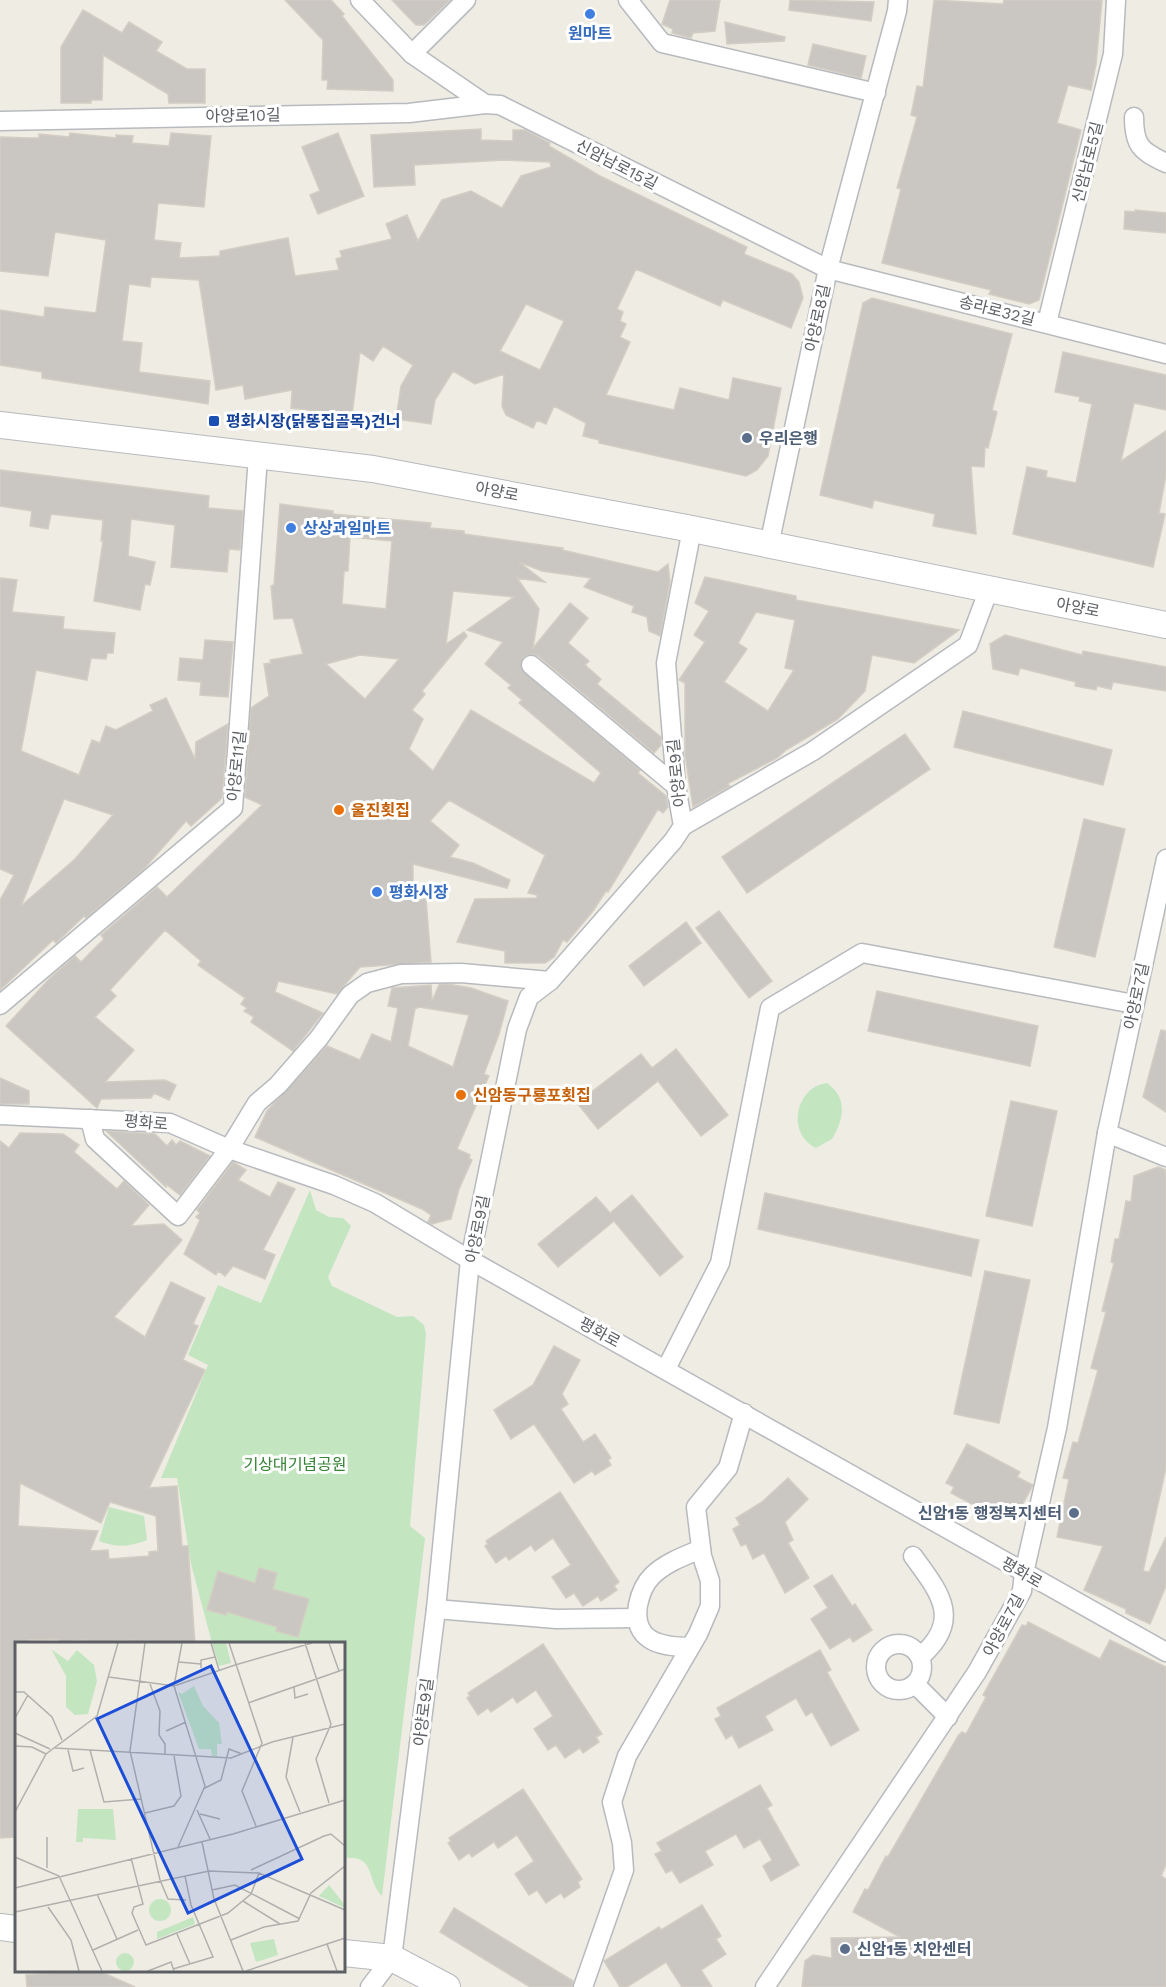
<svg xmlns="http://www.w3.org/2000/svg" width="1166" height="1987" font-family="'Work Sans','Noto Sans KR',sans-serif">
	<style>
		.green { fill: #c3e6c1 }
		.building { fill: #cac7c2; stroke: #d3cdc3; stroke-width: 1.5; fill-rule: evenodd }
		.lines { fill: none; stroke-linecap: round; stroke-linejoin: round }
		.street-casing { stroke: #b7babe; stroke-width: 21 }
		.secondary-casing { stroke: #b6b9be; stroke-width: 28 }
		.street { stroke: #fff; stroke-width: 18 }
		.secondary { stroke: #fff; stroke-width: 26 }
		.shop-dot { fill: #3f7fe0; stroke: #fff; stroke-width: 2 }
		.transit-dot { fill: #1a4fb4; stroke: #fff; stroke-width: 2 }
		.service-dot { fill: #5c6f8a; stroke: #fff; stroke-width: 2 }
		.food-dot { fill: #e8710a; stroke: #fff; stroke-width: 2 }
		.labels { text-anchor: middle; stroke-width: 6; stroke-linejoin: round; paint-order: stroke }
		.shop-label { font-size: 16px; font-weight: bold; fill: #366cbe; stroke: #fff; text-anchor: start }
		.street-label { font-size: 16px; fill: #5c6065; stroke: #fff }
		.transit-label { font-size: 16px; font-weight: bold; fill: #164399; stroke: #fff; text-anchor: start }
		.service-label { font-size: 16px; font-weight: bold; fill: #4e5e75; stroke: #fff; text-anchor: start }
		.food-label { font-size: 16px; font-weight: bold; fill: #c56008; stroke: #fff; text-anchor: start }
		.park-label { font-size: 16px; fill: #358335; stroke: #fff }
		.inset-road { fill: none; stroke: #b0b0ad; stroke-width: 1.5 }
		.view { fill: #1d4ed8; fill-opacity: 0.15; stroke: #1d4ed8; stroke-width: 3 }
		.inset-edge { fill: none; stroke: #5c6065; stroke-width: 3 }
	</style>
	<rect width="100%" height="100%" fill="#efece4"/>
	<g class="green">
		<path d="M827,1083C848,1098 844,1119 832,1139L816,1148C786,1134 795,1087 827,1083Z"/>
		<path d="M310,1190L316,1210L329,1217L343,1218L351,1226L328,1277L332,1286L397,1317L413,1316L424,1325L426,1334L410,1526L425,1538L382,1896C365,1879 377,1855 344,1858V1644L212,1643L191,1564L177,1478H161L208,1365L188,1355L218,1285L261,1303Z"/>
		<path d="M109,1507L144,1516L147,1540C129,1547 116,1548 99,1541Z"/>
	</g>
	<g class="building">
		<path d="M285,0H331L344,14L342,16L393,80V91L327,89L328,80H322L323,40Z"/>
		<path d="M392,0H450L424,25H416Z"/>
		<path d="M670,0H720L715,31L693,33L691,38L672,33L673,29L662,24Z"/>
		<path d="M790,0L874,2L871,21L789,10Z"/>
		<path d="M934,0L1003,4L1004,0H1102L1096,64L1091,90L1068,85L1057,123L1081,130L1039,300L1029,304L989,294L991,290L882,263L901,189L897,188L917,117L911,115L917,86L923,87Z"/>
		<path d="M83,10L122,33L129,22L162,42L156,51L187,69H205V103H169L168,94L103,55L102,100H91V103H61V47Z"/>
		<path d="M725,22L785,37L784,41L727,44Z"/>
		<path d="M813,44L866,56L861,78L808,65Z"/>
		<path d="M481,129V140L513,141V130H525L550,143L549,146L600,176L747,247L744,254L792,274L799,282L803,298L791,328L723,300L720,306L636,269L617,309L623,312L620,321L626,324L620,337L630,342L606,395L674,410L680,388L729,400L733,378L781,388L768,456L757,470L746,476L599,443V440L583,436L586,423L554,406L546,424L537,420L533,428L506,415L502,406L504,374L475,384L453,371L435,400L431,424L396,419L401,386L413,365L383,346L373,361L360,352L352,415L291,408L292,390L245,399L243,385L216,390L199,280L151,277L150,287L129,284L122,341L142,343L139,372L210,381L208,404L42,378V372L0,365V310L44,317L45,307L96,313L106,240L55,232L48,276L0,271V137L30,138H39V134L69,137L70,133L116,138V135L133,136L132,143L169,146L171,133L211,136L204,207L158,203L154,240L181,243L179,258L220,256V251L288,238L295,276L339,270L336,259L342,257L340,251L392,239L386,224L407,215L418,241L442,200L471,191L502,208L521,176L551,167L550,162L505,160L414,165L415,185L374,187L371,135ZM526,304L564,321L540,370L500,351Z"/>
		<path d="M338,133L364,196L318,214L310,195L320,191L302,147Z"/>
		<path d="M1135,210L1166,213V233L1124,229L1125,211L1135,212Z"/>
		<path d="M872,298L1012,334L992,410L997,412L988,448L985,447L984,467L971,466L976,534L933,526L935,514L874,500L872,508L820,495L863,303Z"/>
		<path d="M1063,352L1166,375V410L1134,403L1121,461L1166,431V475L1159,513L1165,514L1153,567L1013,534L1027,467L1047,471L1046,477L1076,483L1092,404L1079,401L1080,397L1055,392Z"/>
		<path d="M0,470L209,496L208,508L243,511L240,550L229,549L227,572L171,567L175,525L131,519L128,556L155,562L150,585L145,584L140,610L94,601L103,541H101L103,520L51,514L48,529L30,526L32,511L0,506Z"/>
		<path d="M280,504L333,511V514L431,523L430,528L464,531V534L563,548L562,550L658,572L668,564L670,582L660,636L649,631L647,617L632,612L634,606L584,587L591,578L542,571L519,562L545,582L517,578L539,609L533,648L570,603L588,618L568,643L589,661L585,665L601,679L597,684L639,719L638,722L640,720L661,737V745L654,753L538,656L532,654L523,657L521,669L640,770L638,773L666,796L668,807L663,813L658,809L608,892L606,891L593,911L567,942L563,940L554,957L545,963H505V951L457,942L475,899L537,898V895L528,893L545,855L449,800L430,821L459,845L450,857L473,863L510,880L507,888L413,864V899H426L431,962L360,967L337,994L278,981L275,992L323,1013L293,1051L251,1022L254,1017L244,1011L247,1008L241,1004L245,998L198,965L201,961L165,930L110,990L116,996L95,1017L134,1050L105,1082L165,1080L176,1085L169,1100L154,1093L151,1098L101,1099L97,1108L6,1026L50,978L75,956L81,962L104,939L101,935L157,887L167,897L262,805L245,797L251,708L269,696L264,664L271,663L270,660L303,654L293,618L274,619L271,586L274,585ZM350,537L392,541L386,609L342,604L344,571H348ZM453,591L514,597L467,630L503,642L485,664L511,685L508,688L522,700L519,703L601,773L594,783L471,710L433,771L409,749L423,719L412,710L425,694L422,691L467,636L464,632L446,644ZM360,655L399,659L365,699L326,664Z"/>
		<path d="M705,577L796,596V600L959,630L914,663L872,655L865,691L838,719L786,750L777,758L727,784L730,786L693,807L685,755V683L679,680L705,642L694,635L709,611L695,603ZM756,612L795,620L785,668L794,670L768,711L724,682L747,649L738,643Z"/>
		<path d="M0,578L17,580L12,612L64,617L63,629L115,633L113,653H107L106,659L91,658L87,680L36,670L21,751L79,775L92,740L100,743L106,726L116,730L153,711L150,705L166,698L195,759L196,742L228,724L222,798L191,826L186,821L143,870L86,918L84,916L56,943L53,940L0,990V900L14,875L0,869ZM64,799L113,815L75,859L21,906Z"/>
		<path d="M1005,635L1082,655L1083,651L1166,667V691L1113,682L1111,689L1097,686L1096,690L1075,686L1076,682L1020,668L1018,675L993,669L990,644Z"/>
		<path d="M205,640L233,642L228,697L200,695L201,682L178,680L180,658L203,660Z"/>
		<path d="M963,711L1112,750L1103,785L954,747Z"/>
		<path d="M905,734L930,769L747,893L722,857Z"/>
		<path d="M1084,819L1125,829L1095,957L1054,947Z"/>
		<path d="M719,911L772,981L749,998L696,928Z"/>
		<path d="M686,922L701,943L644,986L629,966Z"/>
		<path d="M447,984L471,988L508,1001L499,1034L484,1074L489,1076L457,1149L470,1155L469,1158L472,1160L459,1189L451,1219L432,1224L428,1222L431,1215L422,1209L255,1137L267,1111L327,1046L360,1060L372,1034L391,1042L398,1008L388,1006L392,988L431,985L432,1001L439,985ZM419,1007L469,1015L453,1067L408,1046L415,1009Z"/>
		<path d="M877,991L1038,1026L1030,1066L868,1031Z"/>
		<path d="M1161,1030L1166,1031V1112L1143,1097Z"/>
		<path d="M676,1049L728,1115L701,1136L658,1081L598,1129L577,1103L641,1054L652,1068Z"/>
		<path d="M0,1078L29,1091V1104H0Z"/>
		<path d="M1011,1101L1057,1111L1032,1226L986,1216Z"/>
		<path d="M106,1131L155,1134L167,1146L172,1140L176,1145L180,1141L210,1156L180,1195L167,1185L166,1187Z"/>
		<path d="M20,1133L63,1134L79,1145L74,1152L117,1189L124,1181L149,1205L131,1226L164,1224L182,1240L114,1317L145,1337L171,1282L205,1298L193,1324L198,1326L183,1360L205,1370L149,1488L177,1486L182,1546H188L195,1644H132V1640L87,1643L86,1640L60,1642L59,1639L27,1640V1644H16V1837L0,1838V1141L9,1148ZM20,1483L101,1523L110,1502L156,1516L158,1551L149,1552V1556L109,1559L108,1550L90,1551L98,1531L18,1526Z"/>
		<path d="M233,1162L246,1170L238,1180L270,1197L278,1182L295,1189L263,1250L275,1255L265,1279L233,1266L225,1276L218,1271L216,1275L184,1254L200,1220L196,1217L200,1213L197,1210Z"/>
		<path d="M1158,1167L1166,1170V1468L1143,1571L1149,1572L1166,1537V1586L1150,1624L1126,1613V1609L1084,1590L1103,1546L1057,1537L1069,1479L1063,1478L1073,1442L1078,1443L1098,1370L1091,1368L1106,1312L1102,1311L1114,1263L1111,1262L1115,1239H1119L1126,1201L1131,1202L1134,1176Z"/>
		<path d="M765,1193L979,1240L971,1276L758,1229Z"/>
		<path d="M632,1195L683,1257L660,1276L614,1221L558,1267L538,1244L596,1197L610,1213Z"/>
		<path d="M985,1271L1030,1280L999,1423L954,1414Z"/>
		<path d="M554,1346L580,1360L562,1394L568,1404L561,1409L583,1442L595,1434L611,1458L608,1460L611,1465L595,1475L592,1471L574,1483L534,1424L511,1439L494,1410L533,1385Z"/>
		<path d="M967,1444L1020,1472L1017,1477L1033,1485L1014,1520L999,1512L996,1517L951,1493L954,1487L946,1483Z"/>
		<path d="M788,1478L808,1499L785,1522L793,1540L788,1543L809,1578L785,1593L764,1553L753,1559L746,1544L741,1546L733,1529L740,1525L736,1518L762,1502Z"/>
		<path d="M560,1492L619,1582L614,1586L617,1590L601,1601L598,1596L583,1606L574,1593L566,1598L552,1577L571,1565L553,1538L535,1551L531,1545L509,1560L506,1556L496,1563L485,1546L488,1544L486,1541Z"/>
		<path d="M259,1568L277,1573L273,1589L309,1599L298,1637L276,1631L277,1627L227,1612L226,1615L207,1610L218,1571L255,1583Z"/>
		<path d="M832,1575L852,1606L855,1604L872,1630L853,1642L850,1637L830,1649L811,1619L828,1608L814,1586Z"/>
		<path d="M1028,1622L1100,1659L1110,1640L1166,1667V1865L1161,1876L1166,1879V1987H802L805,1961L813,1955L832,1958L831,1938L900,1937L853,1912L865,1889L868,1890L886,1856L888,1857L958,1736L962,1732L966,1734L986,1697L983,1695L1022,1625L1026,1626Z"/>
		<path d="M543,1644L602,1734L596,1737L599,1742L583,1753L580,1748L565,1758L556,1745L548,1750L534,1729L553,1716L536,1690L517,1703L513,1697L491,1712L488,1708L478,1715L467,1698L470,1696L468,1693Z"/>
		<path d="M820,1650L831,1670L827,1672L859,1730L831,1746L812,1712L806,1716L796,1698L765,1716L773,1730L739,1748L732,1735L726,1739L715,1719L721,1716L717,1708Z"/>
		<path d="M760,1785L772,1805L767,1808L799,1865L771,1881L763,1866L772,1860L760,1839L744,1848L736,1834L705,1851L713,1865L680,1883L672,1870L666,1873L655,1854L662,1851L657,1843Z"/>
		<path d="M523,1789L582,1879L578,1882L580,1887L564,1898L561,1893L546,1903L537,1890L529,1895L515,1874L534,1861L517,1835L498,1848L494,1842L472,1857L469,1853L459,1860L448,1843L451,1841L449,1838Z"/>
		<path d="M702,1905L721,1936L716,1939L726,1954L701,1970L712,1987H682L666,1962L627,1987H620L604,1961L659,1927L661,1930Z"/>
		<path d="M454,1908L573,1981L572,1987H530L440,1932Z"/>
		<path d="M78,1971H99L135,1987H27L26,1975Z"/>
	</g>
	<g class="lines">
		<defs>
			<g id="street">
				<path d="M360,0L412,54L485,104L500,105L828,269L1166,354"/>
				<path d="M628,0L662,43L876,93"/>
				<path d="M412,54L466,0"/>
				<path d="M1134,117C1134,146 1141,151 1166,163"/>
				<path d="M0,121L409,113L485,104"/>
				<path d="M1047,323L1113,54L1116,0"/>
				<path d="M769,545L828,269L897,11L898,0"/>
				<path d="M531,665L676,786"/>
				<path d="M683,826L813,751L968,645L989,589"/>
				<path d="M0,1005L233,808L258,456"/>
				<path d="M0,1115L170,1123L229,1149L334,1185L375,1203L470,1260L1166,1652"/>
				<path d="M90,1119L95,1139L178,1216L229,1149L257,1103L278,1085L319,1038L350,995L367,983L401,974L461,973L550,981"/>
				<path d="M1107,1133L1166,1157"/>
				<path d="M666,1369L720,1263L770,1008L862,953L1134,1004"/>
				<path d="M913,1556C940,1593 963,1620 920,1657"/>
				<path d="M436,1609L556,1619L637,1618"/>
				<circle cx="899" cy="1667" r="23"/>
				<path d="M690,1647C662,1647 632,1642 638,1605C640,1595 644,1584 652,1576C665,1563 684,1556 701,1549"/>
				<path d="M915,1684L948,1717"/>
				<path d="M370,1987L392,1958L436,1609L470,1260L517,1029L529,997L550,981L673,841L683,826L676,786L666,663L692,529"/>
				<path d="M583,1987L624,1870L622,1843L612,1802L627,1756L698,1634L710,1606V1581L702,1556L696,1507L728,1468L744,1413"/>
				<path d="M765,1987L977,1672L1022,1591L1024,1573L1057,1428L1107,1133L1166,859"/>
			</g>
			<g id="secondary">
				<path d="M0,425L373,469L692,529L1166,625"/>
				<path d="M0,1927L16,1929"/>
				<path d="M344,1953L392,1958L447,1987"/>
			</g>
		</defs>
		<use href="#street" class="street-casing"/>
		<use href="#secondary" class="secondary-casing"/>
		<use href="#street" class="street"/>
		<use href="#secondary" class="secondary"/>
	</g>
	<g class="shop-dot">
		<circle cx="590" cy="14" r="6"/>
		<circle cx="291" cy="528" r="6"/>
		<circle cx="377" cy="892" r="6"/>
	</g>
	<rect class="transit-dot" x="208" y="415" width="12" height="12" rx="3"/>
	<g class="service-dot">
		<circle cx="747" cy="438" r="6"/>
		<circle cx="1074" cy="1513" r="6"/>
		<circle cx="845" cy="1949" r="6"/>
	</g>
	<g class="food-dot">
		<circle cx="339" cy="810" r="6"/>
		<circle cx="461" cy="1095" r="6"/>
	</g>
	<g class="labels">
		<g class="shop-label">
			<text x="590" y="39" text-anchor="middle">원마트</text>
			<text x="303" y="534">상상과일마트</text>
			<text x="389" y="898">평화시장</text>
		</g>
		<g class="street-label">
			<text transform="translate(243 115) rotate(-1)" y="6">아양로10길</text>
			<text transform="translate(1087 162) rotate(-76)" y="6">신암남로5길</text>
			<text transform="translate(617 164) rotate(27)" y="6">신암남로15길</text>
			<text transform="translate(997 310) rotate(14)" y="6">송라로32길</text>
			<text transform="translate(817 318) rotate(-78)" y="6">아양로8길</text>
			<text transform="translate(497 491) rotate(11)" y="6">아양로</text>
			<text transform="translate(1078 607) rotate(11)" y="6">아양로</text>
			<text transform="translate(236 766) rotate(-84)" y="6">아양로11길</text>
			<text transform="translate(676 773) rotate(-96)" y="6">아양로9길</text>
			<text transform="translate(1136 996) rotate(-78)" y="6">아양로7길</text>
			<text transform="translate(146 1122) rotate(5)" y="6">평화로</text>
			<text transform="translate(477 1229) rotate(-79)" y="6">아양로9길</text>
			<text transform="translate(600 1332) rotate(29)" y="6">평화로</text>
			<text transform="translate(1022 1572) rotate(30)" y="6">평화로</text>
			<text transform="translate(1003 1625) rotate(-62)" y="6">아양로7길</text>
			<text transform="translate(423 1712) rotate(-83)" y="6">아양로9길</text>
		</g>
		<g class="transit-label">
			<text x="226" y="427">평화시장(닭똥집골목)건너</text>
		</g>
		<g class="service-label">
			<text x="759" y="444">우리은행</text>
			<text x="1062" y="1519" text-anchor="end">신암1동 행정복지센터</text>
			<text x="857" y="1955">신암1동 치안센터</text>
		</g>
		<g class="food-label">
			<text x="351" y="816">울진횟집</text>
			<text x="473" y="1101">신암동구룡포횟집</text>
		</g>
		<g class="park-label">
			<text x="295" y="1470">기상대기념공원</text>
		</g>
	</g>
	<g transform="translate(15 1642)">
		<rect width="330" height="330" fill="#efece4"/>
		<path d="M197,1H211L216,21L204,24ZM36,7L53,19L62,8L79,23L82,39L73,72L60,73L51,65V34ZM179,44L188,64L204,81L207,102H202V115L197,114L196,107H184L163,50L167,52ZM63,167H98L101,198L68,196V200H61ZM314,243L330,263V266L304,254ZM134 268a11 11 0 1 1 22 0a11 11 0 1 1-22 0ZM178,275L180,282L142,297V290ZM259,297L263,313L241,320L235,301ZM101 320a9 9 0 1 1 18 0a9 9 0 1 1-18 0Z" fill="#c3e6c1"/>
		<path class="inset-road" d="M130,1L115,109L145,238L153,257L171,258M196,1L204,28M214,1L247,101L227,149L241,184M290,1L316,82L301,117L314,161M314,1L324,29M164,20L186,22M220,23L297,1M186,26V18L200,15M94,35L159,44L220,23M135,42L145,69L144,93L150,102V113M279,45L280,56L293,52M0,50H9L37,75L47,98M233,61L330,27M0,76L13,53M151,89L171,80M0,91L35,107M278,95L271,135L285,170M0,104L17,105L31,112M40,106L216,116L257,100L330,82M53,108L58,129L69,126M75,108L89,160L126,157M188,147L206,138L214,107L227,112M182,168L195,197M0,170L31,112L82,74L103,1M130,171L159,164L166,154L159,114M185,172L205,177M187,200L199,257L228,329M163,205L190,144L159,44L167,1M0,215L44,234L87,329M116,216L128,262L119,265L117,271L131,303L213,271L236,252L244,231M32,226V195M236,228L309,194L316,192L330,204M0,246L218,192L330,158M197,248L220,243L285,277M82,252L102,297M228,259L265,282M33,265L56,298L64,329M0,270L194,229L244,231L330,268M162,292L175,322M216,298L249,285L283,279L296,251L330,224M312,302L322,329M78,308L123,288M158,327L198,315L176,263L170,234M133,329L156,320L159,329M231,329L330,296"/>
		<path class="view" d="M196,24L287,217L173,271L82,77Z"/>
		<rect width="330" height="330" class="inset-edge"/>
	</g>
</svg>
